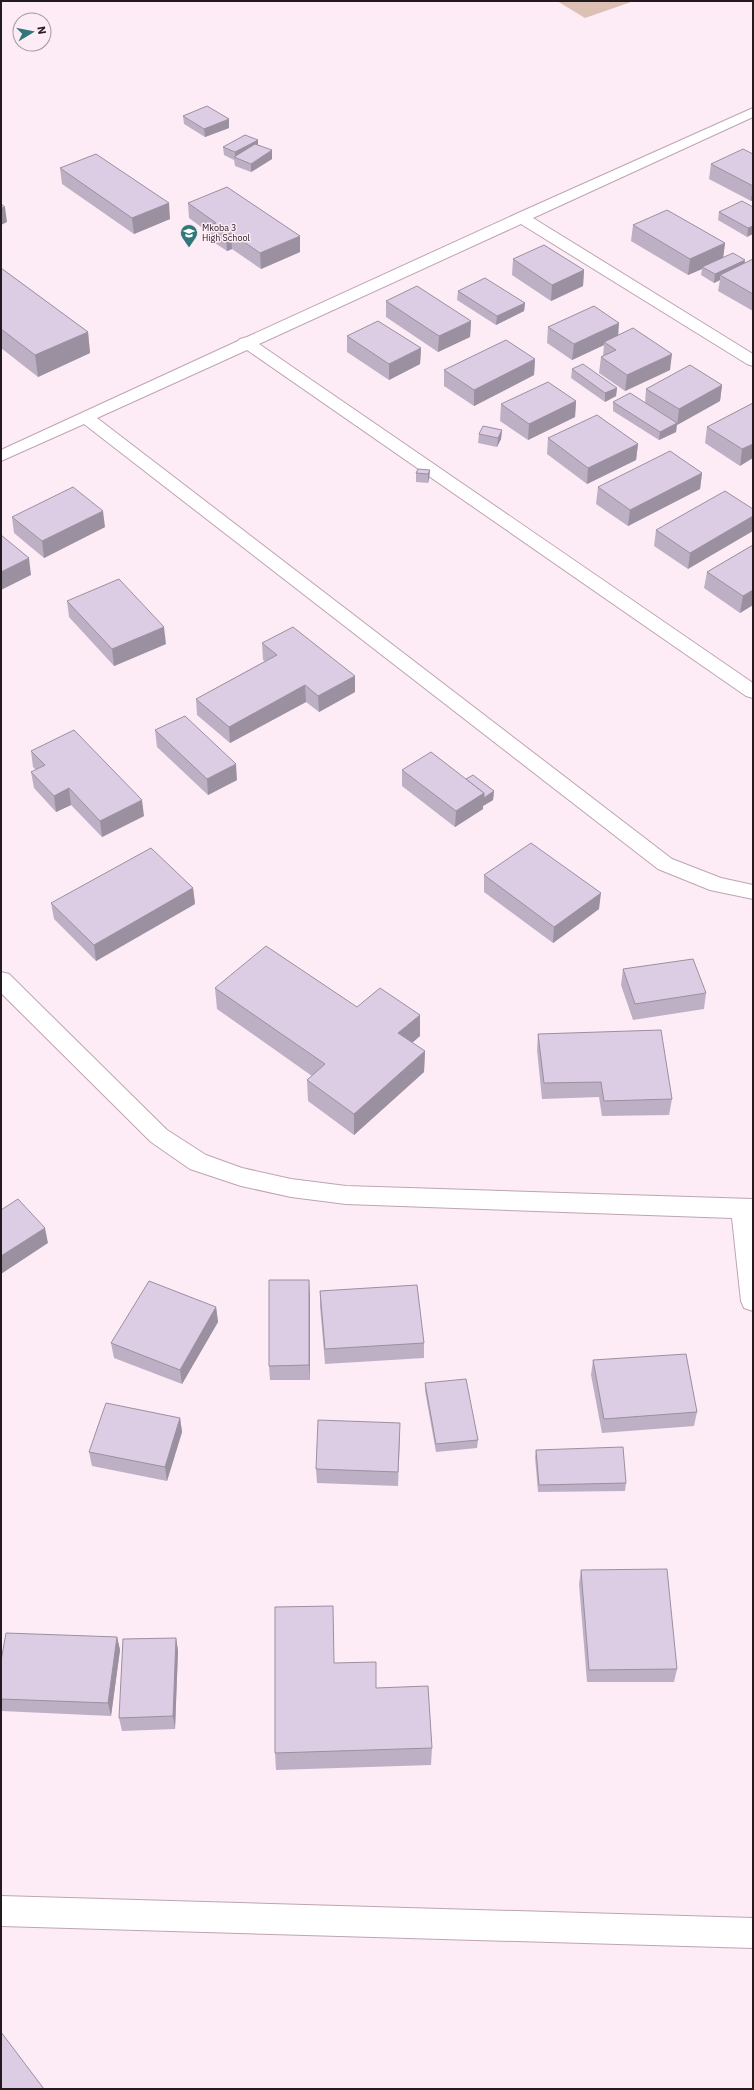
<svg xmlns="http://www.w3.org/2000/svg" width="754" height="2090" font-family="'IBM Plex Sans',sans-serif">
	<style>
		.green { fill: #ddc0b4 }
		.lines { fill: none; stroke-linecap: round; stroke-linejoin: round }
		.street-casing { stroke: #bea4b2; stroke-width: 2 }
		.street { fill: #fff; fill-rule: evenodd }
		.wall { fill: #bdb0c5 }
		.shaded-wall { fill: #9a90a0 }
		.building { fill: #dccde5; stroke: #9a90a0 }
		.labels { text-anchor: middle; stroke-width: 3; stroke-linejoin: round; paint-order: stroke }
		.far-poi-label { font-size: 9px; fill: #231a1f; stroke: #fdecf5; text-anchor: start }
	</style>
	<rect width="100%" height="100%" fill="#fdecf5"/>
	<path class="green" d="M557,1H634L585,18Z"/>
	<g class="lines">
		<defs>
			<g id="street">
				<path d="M753,108V117L533,218L753,354V366L747,364L521,224L259,344L753,683V698L746,696L247,350L97,418L672,859L721,878L753,885V899L710,890L658,869L84,424L1,461V450L238,341L240,339L247,337L516,214Z"/>
				<path d="M1,972L9,974L167,1130L206,1155L242,1168L291,1179L346,1186L753,1199V1311L744,1308L741,1301L732,1218L346,1204L291,1197L241,1186L190,1169L151,1142L1,993Z"/>
				<path d="M1,1896L753,1918V1948L1,1926Z"/>
			</g>
		</defs>
		<use href="#street" class="street-casing"/>
		<use href="#street" class="street"/>
	</g>
	<g class="wall">
		<path d="M183,116L229,128L205,137L184,124Z"/>
		<path d="M258,145L272,159L251,172L235,166L234,160L224,155L223,147Z"/>
		<path d="M753,154V200L751,201L709,179L711,164Z"/>
		<path d="M60,168L170,219L134,234L62,184Z"/>
		<path d="M188,203L300,252L261,269L232,249L227,251L212,241V235L189,218Z"/>
		<path d="M753,207L747,237L718,220L719,212Z"/>
		<path d="M633,225L725,243L723,257L745,263L753,259V311L718,291L720,280L714,283L701,275L702,269L688,275L631,241Z"/>
		<path d="M513,259L584,270L583,286L551,301L512,275Z"/>
		<path d="M1,268L88,332L90,353L38,377L1,348Z"/>
		<path d="M458,291L525,303L524,311L496,325L457,300Z"/>
		<path d="M386,301L471,321L470,337L438,352L386,317Z"/>
		<path d="M548,327L618,335L670,370L625,391L599,373L601,357L603,356L604,345L572,360L547,343Z"/>
		<path d="M347,336L421,348L420,364L389,380L347,352Z"/>
		<path d="M535,359L534,375L474,406L444,386V370Z"/>
		<path d="M572,369L617,388L616,396L605,402L571,378Z"/>
		<path d="M722,385L720,401L677,425L676,432L659,440L613,411V402L645,403L646,389Z"/>
		<path d="M576,401L575,417L528,440L500,421L501,404Z"/>
		<path d="M753,403L740,466L705,443L707,427Z"/>
		<path d="M502,430L501,439L497,447L478,443L479,434Z"/>
		<path d="M548,438L638,444L636,460L587,484L547,454Z"/>
		<path d="M430,470L429,479L428,483L416,482V473Z"/>
		<path d="M702,473L700,489L628,526L596,504L598,487Z"/>
		<path d="M753,509L688,569L654,546L656,530Z"/>
		<path d="M12,517L105,527L44,558L14,533Z"/>
		<path d="M753,545V605L740,613L704,588L707,572Z"/>
		<path d="M67,601L166,644L114,666L69,617Z"/>
		<path d="M262,643L355,676V692L319,712L306,702L230,743L197,715L196,699L265,661L263,660Z"/>
		<path d="M155,730L237,780L208,795L157,747Z"/>
		<path d="M31,751L144,816L102,837L71,805L56,812L34,788L31,772L36,770L33,767Z"/>
		<path d="M402,770L466,779L494,791L493,800L483,806V809L455,827L402,786Z"/>
		<path d="M484,875L599,909L553,943L484,892Z"/>
		<path d="M193,888L195,904L96,961L54,919L51,903Z"/>
		<path d="M623,969L706,993L704,1009L633,1020L621,985Z"/>
		<path d="M215,988L357,1007L420,1036L412,1043L425,1051L424,1072L354,1135L308,1101L307,1080L312,1076L217,1009Z"/>
		<path d="M538,1034L672,1099L669,1115L602,1116L599,1097L542,1099L537,1050Z"/>
		<path d="M320,1291L424,1343V1358L325,1364L320,1306Z"/>
		<path d="M310,1295V1380H270L269,1366Z"/>
		<path d="M216,1307L218,1322L182,1384L114,1358L111,1343Z"/>
		<path d="M593,1360L697,1412L694,1426L602,1433L591,1375Z"/>
		<path d="M425,1383L478,1440L477,1448L436,1452L425,1391Z"/>
		<path d="M180,1418L182,1432L167,1481L92,1466L89,1452Z"/>
		<path d="M400,1437L398,1486L317,1483L316,1469Z"/>
		<path d="M536,1450L626,1483L625,1491L538,1492L535,1457Z"/>
		<path d="M581,1570L677,1669L674,1682H587L579,1584Z"/>
		<path d="M117,1637L120,1650L111,1716L1,1711V1661Z"/>
		<path d="M176,1638L178,1651L175,1729L122,1731L119,1718Z"/>
		<path d="M334,1663L376,1688L432,1748L431,1765L276,1770L275,1753Z"/>
	</g>
	<g class="shaded-wall">
		<path d="M229,119V128L205,137L204,129Z"/>
		<path d="M258,140V149L235,158V152Z"/>
		<path d="M272,150V159L251,172V164Z"/>
		<path d="M753,186V200L751,201Z"/>
		<path d="M169,203L170,219L134,234L132,218Z"/>
		<path d="M5,207L7,222L1,225V208Z"/>
		<path d="M753,226V234L747,237L748,228Z"/>
		<path d="M231,233L232,249L227,251L226,235Z"/>
		<path d="M300,236V252L261,269L260,253Z"/>
		<path d="M725,243L723,259L702,267V269L688,275L690,259Z"/>
		<path d="M745,260L744,269L720,275V280L714,283L715,274Z"/>
		<path d="M584,270L583,286L551,301L552,285Z"/>
		<path d="M525,303L524,311L496,325L497,316Z"/>
		<path d="M471,321L470,337L438,352L439,336Z"/>
		<path d="M619,323L618,339L604,342V345L572,360L574,344Z"/>
		<path d="M88,332L90,353L38,377L35,355Z"/>
		<path d="M421,348L420,364L389,380V364Z"/>
		<path d="M672,354L670,370L625,391L627,375Z"/>
		<path d="M535,359L534,375L474,406V390Z"/>
		<path d="M722,385L720,401L677,425L679,409Z"/>
		<path d="M617,388L616,396L605,402V393Z"/>
		<path d="M576,401L575,417L528,440L529,424Z"/>
		<path d="M677,423L676,432L659,440L660,432Z"/>
		<path d="M502,430L501,439L497,447L498,438Z"/>
		<path d="M638,444L636,460L587,484L588,468Z"/>
		<path d="M753,444V458L740,466L742,449Z"/>
		<path d="M430,470L429,479L428,483V474Z"/>
		<path d="M702,473L700,489L628,526L630,510Z"/>
		<path d="M103,511L105,527L44,558L42,541Z"/>
		<path d="M753,516V531L688,569L690,553Z"/>
		<path d="M29,558L31,575L1,590V572Z"/>
		<path d="M753,590V605L740,613L743,596Z"/>
		<path d="M164,627L166,644L114,666L112,649Z"/>
		<path d="M355,676V692L319,712L318,696Z"/>
		<path d="M305,685L306,702L230,743L229,727Z"/>
		<path d="M236,764L237,780L208,795L207,779Z"/>
		<path d="M69,788L71,805L56,812L54,796Z"/>
		<path d="M494,791L493,800L483,806V809L455,827L456,811L484,793Z"/>
		<path d="M142,800L144,816L102,837L100,821Z"/>
		<path d="M193,888L195,904L96,961L94,945Z"/>
		<path d="M601,893L599,909L553,943L554,927Z"/>
		<path d="M420,1015V1036L398,1055V1033Z"/>
		<path d="M425,1051L424,1072L354,1135V1114Z"/>
		<path d="M45,1228L48,1243L1,1274V1256Z"/>
		<path d="M309,1280L310,1295V1380L309,1365Z"/>
		<path d="M216,1307L218,1322L182,1384L180,1370Z"/>
		<path d="M180,1418L182,1432L167,1481L165,1467Z"/>
		<path d="M117,1637L120,1650L111,1716L108,1703Z"/>
		<path d="M176,1638L178,1651L175,1729L173,1716Z"/>
	</g>
	<g class="building">
		<path d="M207,106L229,119L204,129L183,116Z"/>
		<path d="M245,135L258,140L235,152L223,147Z"/>
		<path d="M255,144L272,150L251,164L234,157Z"/>
		<path d="M743,149L753,154V186L711,164Z"/>
		<path d="M96,154L169,203L132,218L60,168Z"/>
		<path d="M227,187L300,236L260,253L231,233L226,235L211,225L216,223L188,203Z"/>
		<path d="M742,201L753,207V226L748,228L719,212Z"/>
		<path d="M1,204L5,207L1,208Z"/>
		<path d="M667,210L725,243L690,259L633,225Z"/>
		<path d="M544,245L584,270L552,285L513,259Z"/>
		<path d="M733,253L745,260L715,274L702,267Z"/>
		<path d="M753,259V294L720,275Z"/>
		<path d="M1,268L88,332L35,355L1,329Z"/>
		<path d="M485,278L525,303L497,316L458,291Z"/>
		<path d="M417,286L471,321L439,336L386,301Z"/>
		<path d="M594,306L619,323L574,344L548,327Z"/>
		<path d="M378,321L421,348L389,364L347,336Z"/>
		<path d="M633,328L672,354L627,375L601,357L616,350L604,342Z"/>
		<path d="M506,340L535,359L474,390L444,370Z"/>
		<path d="M583,364L617,388L605,393L572,369Z"/>
		<path d="M690,365L722,385L679,409L646,389Z"/>
		<path d="M548,382L576,401L529,424L501,404Z"/>
		<path d="M630,393L677,423L660,432L613,402Z"/>
		<path d="M753,403V444L742,449L707,427Z"/>
		<path d="M597,415L638,444L588,468L548,438Z"/>
		<path d="M483,426L502,430L498,438L479,434Z"/>
		<path d="M670,451L702,473L630,510L598,487Z"/>
		<path d="M418,469L430,470L428,474L416,473Z"/>
		<path d="M73,487L103,511L42,541L12,517Z"/>
		<path d="M725,491L753,509V516L690,553L656,530Z"/>
		<path d="M1,535L29,558L1,572Z"/>
		<path d="M753,545V590L743,596L707,572Z"/>
		<path d="M119,579L164,627L112,649L67,601Z"/>
		<path d="M293,627L355,676L318,696L305,685L229,727L196,699L277,655L262,643Z"/>
		<path d="M185,716L236,764L207,779L155,730Z"/>
		<path d="M74,730L142,800L100,821L69,788L54,796L31,772L45,765L31,751Z"/>
		<path d="M431,752L484,793L456,811L402,770Z"/>
		<path d="M473,775L494,791L484,798V793L466,779Z"/>
		<path d="M531,843L601,893L554,927L484,875Z"/>
		<path d="M151,848L193,888L94,945L51,903Z"/>
		<path d="M266,946L357,1007L380,988L420,1015L398,1033L425,1051L354,1114L307,1080L325,1064L215,988Z"/>
		<path d="M693,959L706,993L635,1004L623,969Z"/>
		<path d="M661,1030L672,1099L604,1101L601,1082L544,1083L538,1034Z"/>
		<path d="M18,1199L45,1228L1,1256V1210Z"/>
		<path d="M269,1280H309V1365L269,1366Z"/>
		<path d="M149,1281L216,1307L180,1370L111,1343Z"/>
		<path d="M417,1285L424,1343L325,1349L320,1291Z"/>
		<path d="M686,1354L697,1412L604,1419L593,1360Z"/>
		<path d="M466,1379L478,1440L436,1444L425,1383Z"/>
		<path d="M106,1403L180,1418L165,1467L89,1452Z"/>
		<path d="M318,1420L400,1423L398,1472L316,1469Z"/>
		<path d="M623,1447L626,1483L539,1485L536,1450Z"/>
		<path d="M667,1569L677,1669L589,1670L581,1570Z"/>
		<path d="M333,1606L334,1663L376,1662V1688L428,1686L432,1748L275,1753V1607Z"/>
		<path d="M6,1633L117,1637L108,1703L1,1699V1661Z"/>
		<path d="M176,1638L173,1716L119,1718L123,1639Z"/>
		<path d="M1,2032L44,2089H1Z"/>
	</g>
	<defs>
		<symbol id="school-pin" viewBox="-11 -11 22 30"><path d="M0 17L-7.5 6A9.5 9.5 0 1 1 7.5 6Z" fill="#2e787a" stroke="#fdecf5"/><path d="M0-5L7-2L0 1L-7-2ZM-4 1L0 2.5L4 1V4Q0 6-4 4Z" fill="#fff"/></symbol>
	</defs>
	<g fill-rule="evenodd">
		<use href="#school-pin" x="179" y="223" width="20" height="27"/>
	</g>
	<g class="labels">
		<g class="far-poi-label">
			<text x="202" y="231">Mkoba 3<tspan x="202" dy="10">High School</tspan></text>
		</g>
	</g>
	<rect width="754" height="2090" fill="none" stroke="#231a1f" stroke-width="4"/>
	<g transform="translate(32 32) rotate(80)"><circle r="19" fill="#fdecf5" stroke="#a6989f"/>
	<path d="M0-3L7 15L0 10L-7 15Z" fill="#2e787a"/>
	<text y="-6" font-size="11" font-weight="bold" text-anchor="middle" fill="#231a1f">N</text>
	</g>
</svg>
